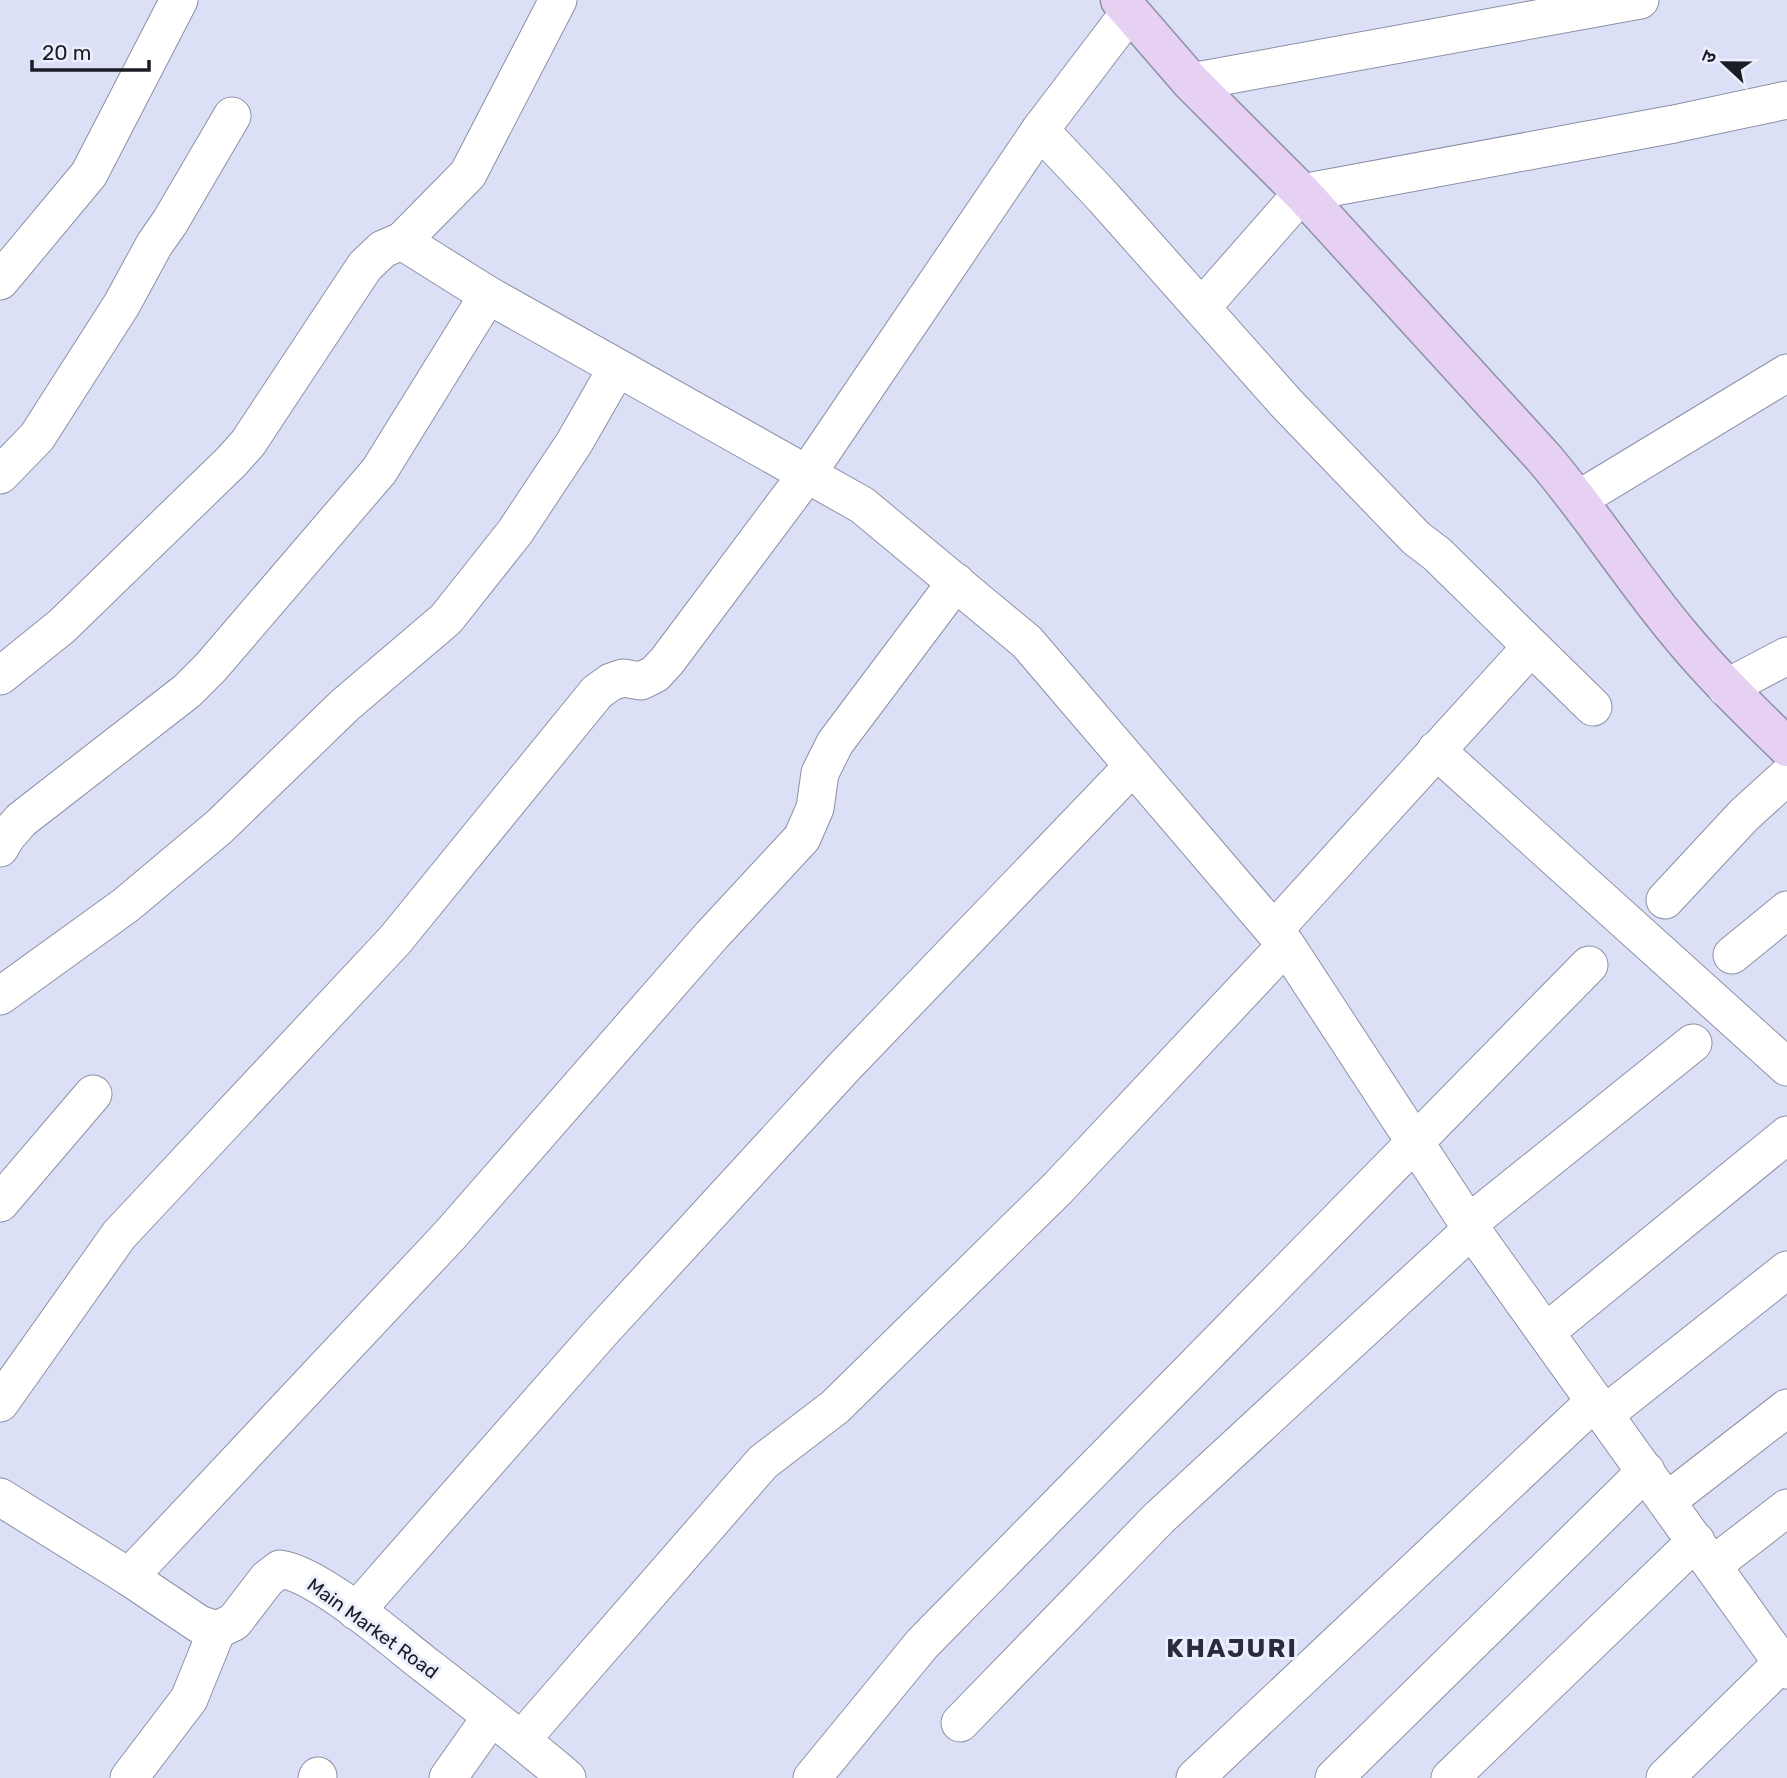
<svg xmlns="http://www.w3.org/2000/svg" width="1787" height="1778" font-family="Rubik,'Noto Sans Devanagari',sans-serif">
	<style>
		.lines { fill: none; stroke-linecap: round; stroke-linejoin: round }
		.street-casing { stroke: #8d90a6; stroke-width: 39 }
		.secondary-casing { stroke: #8d90a6; stroke-width: 41 }
		.street { stroke: #fff; stroke-width: 37 }
		.secondary { stroke: #e7d1f3; stroke-width: 38 }
		.labels { text-anchor: middle; stroke-width: 6; stroke-linejoin: round; paint-order: stroke }
		.street-label { font-size: 19px; fill: #1b1d25; stroke: #ebeefc }
		.district-label { font-size: 26px; font-weight: bold; letter-spacing: 2px; fill: #292c3d; stroke: #ebeefc }
	</style>
	<rect width="100%" height="100%" fill="#dce0f7"/>
	<g class="lines">
		<defs>
			<g id="street">
				<path d="M1191,82L1640,0"/>
				<path d="M1040,130L1103,197L1287,404L1416,538L1437,554L1593,707"/>
				<path d="M402,241L468,174L558,0"/>
				<path d="M0,281L89,174L179,0"/>
				<path d="M1202,307L1302,193L1674,124L1787,100"/>
				<path d="M0,475L37,437L122,304L154,245L170,222L232,116"/>
				<path d="M1579,499L1787,373"/>
				<path d="M0,676L62,626L231,462L248,443L365,266L383,249L402,241L488,295L862,505L1027,642L1286,945L1477,1237L1787,1670"/>
				<path d="M1726,688L1787,656"/>
				<path d="M1436,750L1787,1067"/>
				<path d="M0,848L7,836L21,820L187,691L211,667L379,471L488,295"/>
				<path d="M1665,900L1744,815L1787,776"/>
				<path d="M1274,930L1531,647"/>
				<path d="M1732,955L1787,910"/>
				<path d="M0,996L126,905L219,827L345,705L446,619L515,532L574,443L617,368"/>
				<path d="M0,1203L93,1094"/>
				<path d="M1468,1224L1693,1043"/>
				<path d="M1546,1332L1787,1135"/>
				<path d="M0,1403L119,1235L395,940L597,692L611,682L623,678L641,681L655,674L667,661L807,474L1040,130L1129,13"/>
				<path d="M1605,1414L1787,1270"/>
				<path d="M0,1497L129,1577L199,1624L217,1630L234,1622L267,1579L280,1569C318,1574 391,1638 423,1663C472,1701 520,1738 567,1778"/>
				<path d="M1667,1501L1787,1408"/>
				<path d="M1713,1565L1787,1508"/>
				<path d="M129,1577L450,1235L712,935L802,838L815,808L820,773L835,743L956,582"/>
				<path d="M356,1611L601,1332L845,1066L1133,766"/>
				<path d="M960,1723L1159,1518L1472,1229"/>
				<path d="M522,1739L763,1462L835,1407L1058,1188L1286,945"/>
				<path d="M129,1778L189,1699L217,1630"/>
				<path d="M317,1778L318,1776"/>
				<path d="M448,1778L491,1717"/>
				<path d="M812,1778L922,1644L1589,965"/>
				<path d="M1195,1778L1595,1401"/>
				<path d="M1334,1778L1646,1471"/>
				<path d="M1450,1778L1696,1541"/>
				<path d="M1665,1778L1782,1663"/>
			</g>
			<path id="secondary" d="M1120,0L1191,82L1302,193L1543,457C1592,514 1632,578 1680,635C1713,675 1750,711 1787,747"/>
		</defs>
		<use href="#street" class="street-casing"/>
		<use href="#secondary" class="secondary-casing"/>
		<use href="#street" class="street"/>
		<use href="#secondary" class="secondary"/>
	</g>
	<g class="labels">
		<g class="street-label">
			<text transform="translate(373 1628) rotate(36)" y="7">Main Market Road</text>
		</g>
		<g class="district-label">
			<text x="1232" y="1657">KHAJURI</text>
		</g>
	</g>
	<g transform="translate(1724 63) rotate(292)" stroke="#ebeefc" stroke-width="5" paint-order="stroke">
	<path d="M0-5L12 26L0 18L-12 26Z" fill="#1b1d25"/>
	<text y="-10" font-size="19" font-weight="bold" text-anchor="middle" fill="#1b1d25">उ</text>
	</g>
	<path d="M32 60v10h117v-10" fill="none" stroke="#1b1d25" stroke-width="3.5"/>
	<text x="42" y="60" font-size="21" fill="#1b1d25" stroke="#ebeefc" stroke-width="5" paint-order="stroke">20 m</text>
</svg>
